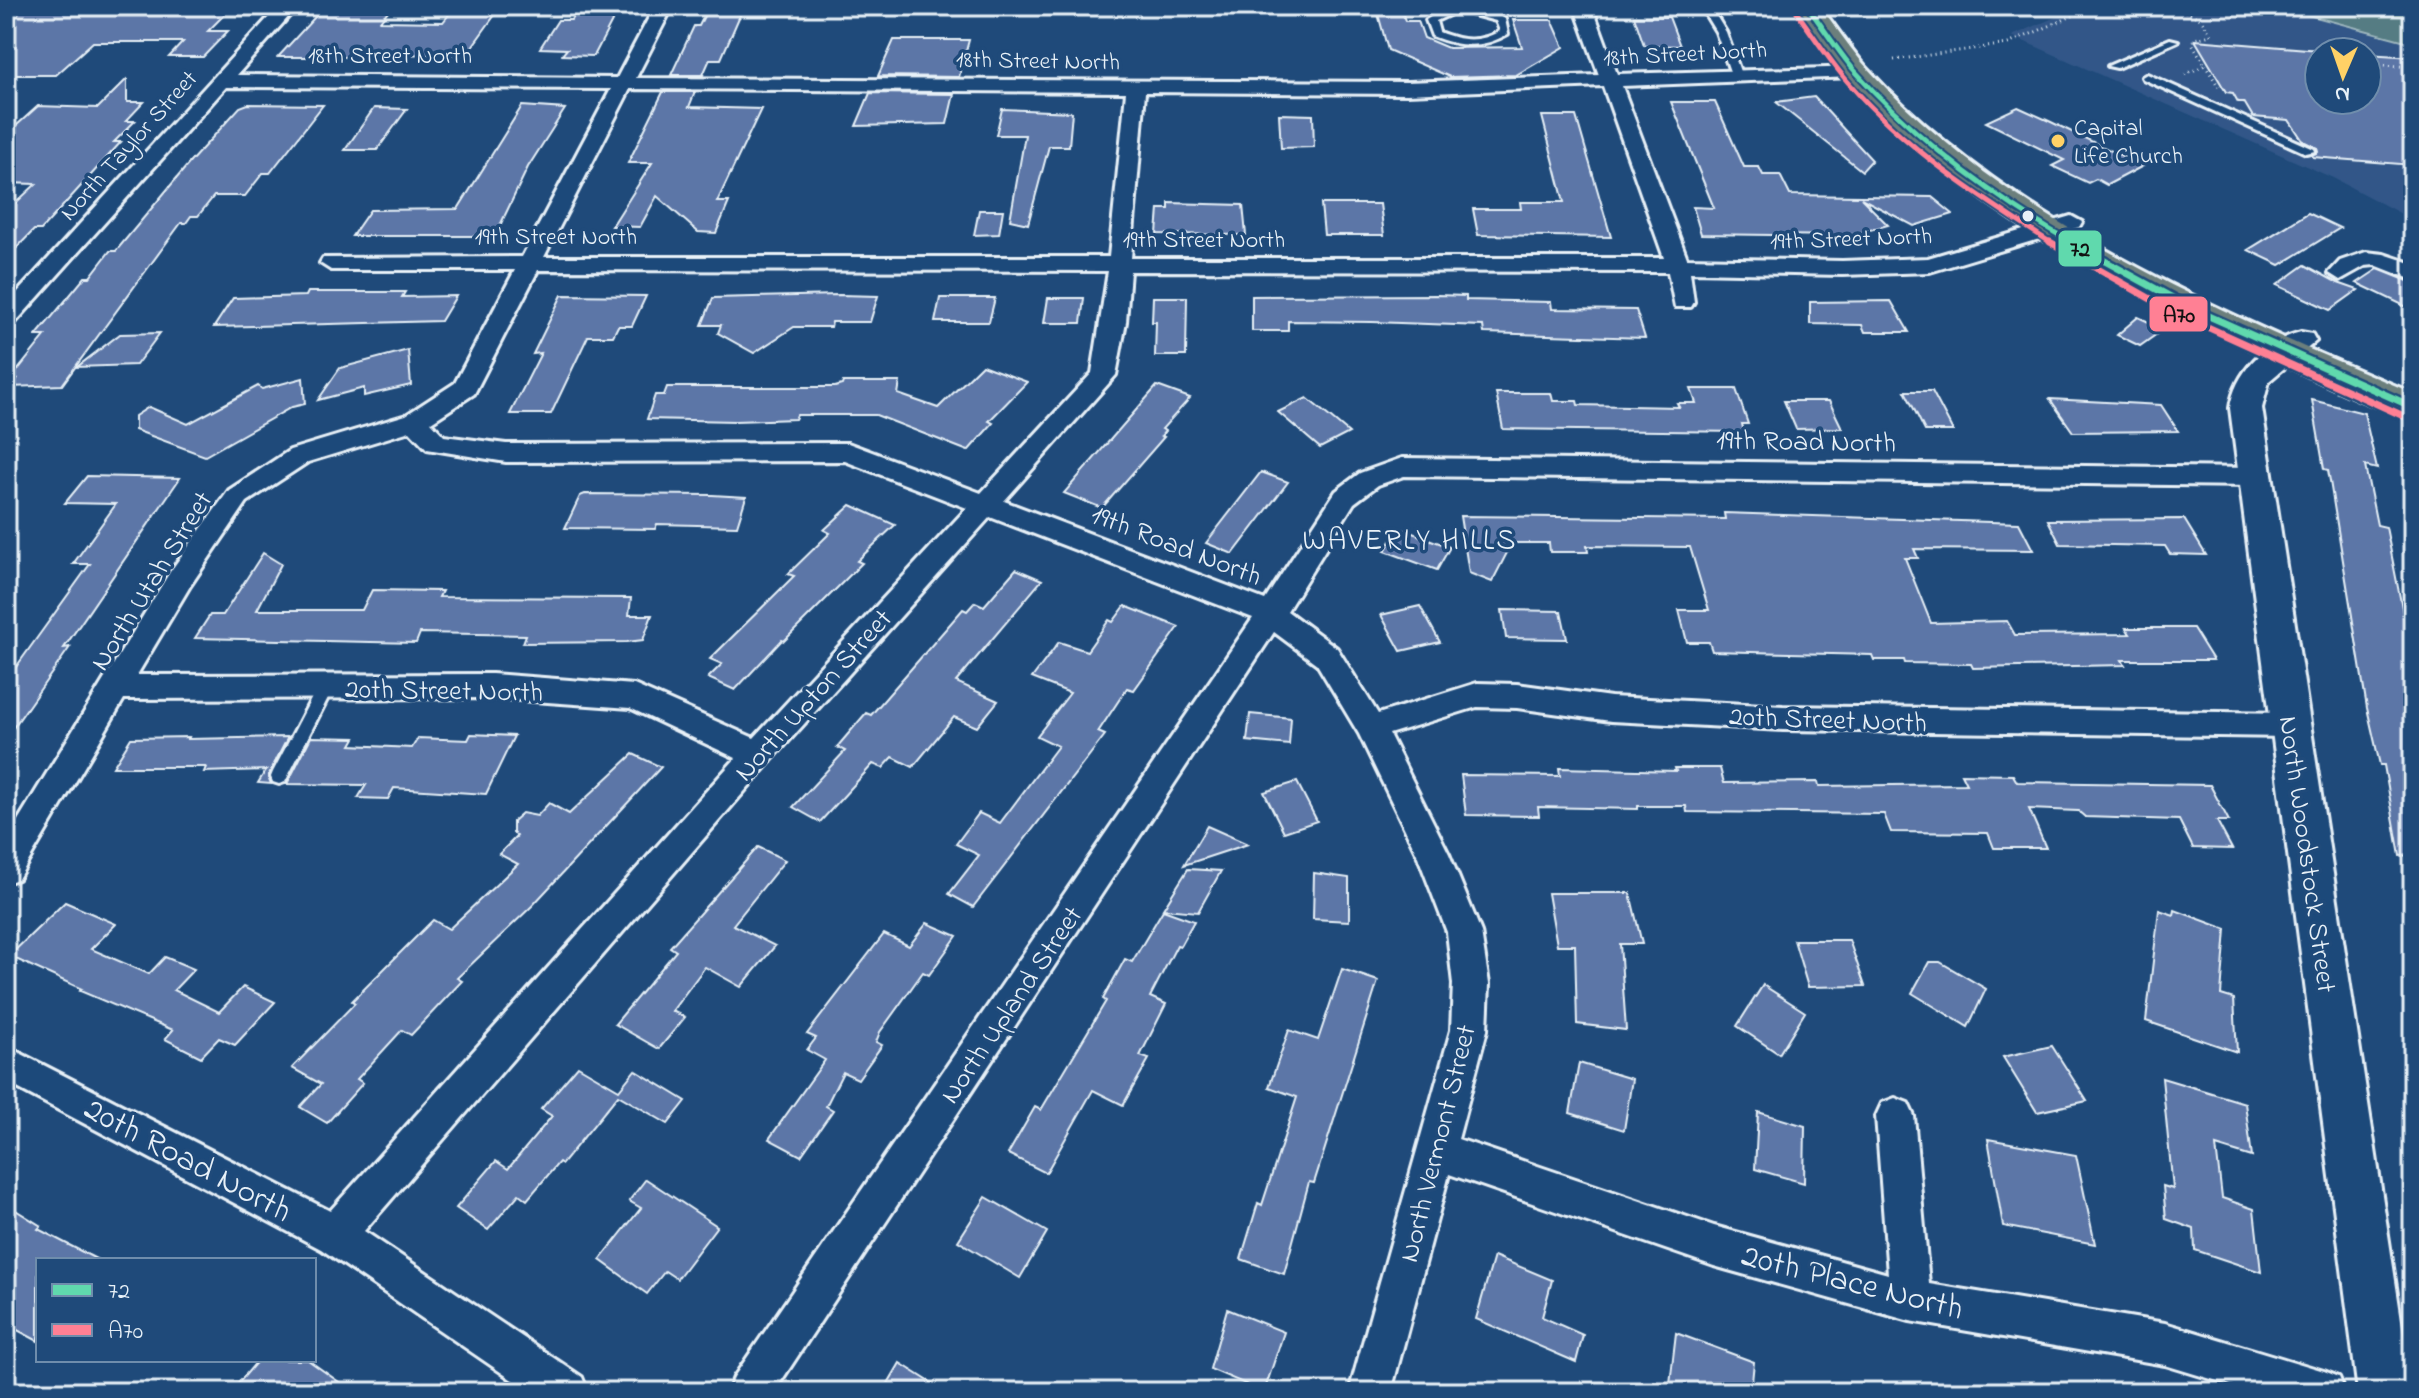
<svg xmlns="http://www.w3.org/2000/svg" width="2419" height="1398" font-family="'Indie Flower',sans-serif">
	<style>
		.built { fill: #315788; fill-rule: evenodd }
		.green { fill: #547c83; stroke: #9eb6be; stroke-width: 2 }
		.building { fill: #5b76a7; stroke: #e8f1f8; stroke-width: 2 }
		.lines { fill: none; stroke-linecap: round; stroke-linejoin: round }
		.service-casing { stroke: #e8f1f8; stroke-width: 6 }
		.minor-casing { stroke: #e8f1f8; stroke-width: 6 }
		.tertiary-casing { stroke: #e8f1f8; stroke-width: 6 }
		.primary-casing { stroke: #e8f1f8; stroke-width: 6 }
		.path { stroke: #e8f1f8; stroke-width: 3; stroke-dasharray: 1 4; stroke-linecap: butt }
		.service { fill: #1f4a7a; fill-rule: evenodd }
		.minor { fill: #1f4a7a; fill-rule: evenodd }
		.tertiary { fill: #1f4a7a; fill-rule: evenodd }
		.primary { fill: #6c7f7c; fill-rule: evenodd }
		.bus-1-far1-casing { stroke: #1f4a7a; stroke-width: 9 }
		.bus-1-casing { stroke: #1f4a7a; stroke-width: 12 }
		.bus-2-far1-casing { stroke: #1f4a7a; stroke-width: 9 }
		.bus-2-casing { stroke: #1f4a7a; stroke-width: 12 }
		.bus-1-far1 { stroke: #60d9ad; stroke-width: 5 }
		.bus-1 { stroke: #60d9ad; stroke-width: 7 }
		.bus-2-far1 { stroke: #ff8094; stroke-width: 5 }
		.bus-2 { stroke: #ff8094; stroke-width: 7 }
		.poi-dot { fill: #ffd166; stroke: #1f4a7a; stroke-width: 3 }
		.bus-dot { fill: #e8f1f8; stroke: #1f4a7a; stroke-width: 3 }
		.labels { text-anchor: middle; stroke-width: 7; stroke-linejoin: round; paint-order: stroke }
		.far-street-label { font-size: 24px; fill: #e8f1f8; stroke: #1f4a7a }
		.far-poi-label { font-size: 24px; fill: #e8f1f8; stroke: #1f4a7a; text-anchor: start }
		.street-label { font-size: 28px; fill: #e8f1f8; stroke: #1f4a7a }
		.neighbourhood-label { font-size: 30px; letter-spacing: 2px; fill: #e8f1f8; stroke: #1f4a7a }
		.near-street-label { font-size: 34px; fill: #e8f1f8; stroke: #1f4a7a }
		.line-badge { stroke: #1f4a7a; stroke-width: 3 }
		.pale-badge-label { font-size: 22px; text-anchor: middle; font-weight: bold; fill: #111 }
	</style>
	<rect width="100%" height="100%" fill="#1f4a7a"/>
	<filter id="ink" filterUnits="userSpaceOnUse"><feTurbulence type="fractalNoise" baseFrequency=".0125" numOctaves="2"/><feDisplacementMap in="SourceGraphic" scale="16" xChannelSelector="R" yChannelSelector="G"/><feConvolveMatrix kernelMatrix="1 2 1 2 8 2 1 2 1" color-interpolation-filters="sRGB"/></filter>
	<g filter="url(#ink)">
		<path class="built" d="M2081,6H2413V220L2333,178L2012,36ZM2319,52H2367V100H2319Z"/>
		<path class="green" d="M2274,6H2413V43Z"/>
		<g class="building">
			<path d="M26,6H132L230,9L208,31H228L203,57H169L183,42H93L56,75H6V22Z"/>
			<path d="M325,6H392L380,21L443,22L451,12H497L466,55L372,54L366,49L360,57H278Z"/>
			<path d="M579,6L619,8L594,56L562,55L567,49L540,48L558,20H571Z"/>
			<path d="M709,6H744L721,59H710L703,75H671L694,26H699Z"/>
			<path d="M1378,14H1403L1405,21H1418L1424,38L1448,48L1522,47L1513,20H1552L1564,47L1516,75L1450,77L1388,50Z"/>
			<path d="M1634,16L1669,17L1680,46L1644,45Z"/>
			<path d="M894,40H969L959,77L878,76Z"/>
			<path d="M2195,40L2319,50V100H2367V54L2413,57V165L2313,157L2312,155L2318,152L2317,148L2303,141L2289,120L2253,117L2244,102H2238L2233,93L2226,92Z"/>
			<path d="M127,79V102H144L126,121H135L114,142H121L41,230H34L6,259V212L36,184L6,183V135L38,106L98,108Z"/>
			<path d="M663,92H695L689,107L761,109L717,202H729L716,233L698,232L657,196L640,227L612,226L652,163H628Z"/>
			<path d="M870,93L954,94L947,124L856,126Z"/>
			<path d="M1814,97L1872,160L1862,171L1776,102Z"/>
			<path d="M1671,102H1715L1744,167H1759L1763,175H1780L1790,195L1932,197L1953,214L1914,226L1861,198L1888,225L1848,236L1701,234L1693,207L1714,208Z"/>
			<path d="M248,104L323,105L270,173H263L245,196H214L198,216H191L186,223H181L62,385L11,387L17,379L10,380L45,336H36L85,277H90L110,251H116L191,161L240,107Z"/>
			<path d="M522,106L565,109L528,167L495,236H352L370,210L458,209Z"/>
			<path d="M2018,107L2049,121L2143,166L2107,185L2096,179L2088,183L2052,166L2064,160L1986,122Z"/>
			<path d="M374,108L407,109L377,150H345Z"/>
			<path d="M1002,109L1072,112L1069,146H1049L1028,224L1010,220L1025,135H996Z"/>
			<path d="M1279,114L1313,115L1314,147L1281,148Z"/>
			<path d="M1542,116H1576L1611,237L1478,235L1473,209H1521L1520,202H1564Z"/>
			<path d="M1169,203L1243,205L1246,235L1157,234L1159,209H1169Z"/>
			<path d="M1321,204H1380L1384,235H1324Z"/>
			<path d="M979,210H1003L999,234L974,235Z"/>
			<path d="M2308,213L2340,228L2280,265L2248,250Z"/>
			<path d="M2305,265L2338,283L2358,290L2330,310L2277,285Z"/>
			<path d="M2378,269L2413,283V310L2357,283Z"/>
			<path d="M308,292H405L402,297L456,296L441,321L214,327L233,298L306,296Z"/>
			<path d="M562,295L646,296L632,326H618L613,336H588L551,414H510L541,353L533,354Z"/>
			<path d="M840,295L878,296L870,322H832L831,327H794L754,353L718,333L721,325H702L713,298Z"/>
			<path d="M1437,295L1466,296V300L1551,302L1552,309L1636,310L1645,338L1484,333L1483,326L1372,322L1288,321V331H1252V296Z"/>
			<path d="M1153,297H1187L1186,356H1155L1156,322H1152Z"/>
			<path d="M940,298H995L989,322H935Z"/>
			<path d="M1048,298H1084L1081,323H1044Z"/>
			<path d="M1891,301L1909,332H1865L1862,325L1810,324V302Z"/>
			<path d="M2138,317L2164,329L2140,346L2117,335Z"/>
			<path d="M160,333L136,365L77,367L120,334Z"/>
			<path d="M408,350L411,385L364,396V388L318,400L340,368Z"/>
			<path d="M982,365L1027,382L989,421L993,423L968,451L876,415H797L795,419L735,421L647,419L655,395H664L667,387H835L842,385L843,382H900L898,394L938,408Z"/>
			<path d="M303,378L305,404L292,407L205,456L135,430V416L149,407L188,424L258,386L262,389Z"/>
			<path d="M1157,386L1190,398L1162,429L1165,431L1161,436L1164,437L1102,508L1064,493Z"/>
			<path d="M1691,389H1736L1748,424H1742L1744,432L1503,429L1496,393H1551L1553,401H1577L1578,405L1679,407L1677,403H1696Z"/>
			<path d="M1905,391H1932L1953,431H1925Z"/>
			<path d="M1307,398L1349,433L1320,448L1278,412Z"/>
			<path d="M2050,399L2161,405L2178,431L2073,432Z"/>
			<path d="M2312,400L2364,413L2377,469L2365,466L2377,525L2386,527L2408,638L2413,639V855L2400,856L2384,765H2380L2367,708L2330,481L2328,470L2324,469Z"/>
			<path d="M1784,401H1829L1842,428L1796,429Z"/>
			<path d="M1261,472L1288,482L1233,554L1206,543Z"/>
			<path d="M87,476L180,478L64,648L70,647L6,738V681L90,564H73L116,504L65,503Z"/>
			<path d="M585,494L712,495L746,497L737,526L657,524L655,529L565,528L580,496Z"/>
			<path d="M851,505L895,525L857,561L862,563L784,641L782,640L735,690L708,678L722,664L710,659L794,576L788,574L830,533L824,530Z"/>
			<path d="M1724,513L2019,523L2033,550L1914,549L1918,558H1905L1931,623L2007,621L2015,635L2130,634L2126,628H2193L2213,660H2122L2125,665L1973,668L1971,664L1905,663L1904,660H1874L1872,655L1712,651L1709,642H1687L1679,610H1709L1690,547L1587,546L1588,552H1550L1549,543H1512L1492,582L1469,573L1460,516L1725,519Z"/>
			<path d="M2184,519L2206,555L2170,554L2165,546L2060,544L2048,520Z"/>
			<path d="M1399,528L1450,547L1437,570L1385,551Z"/>
			<path d="M263,553L281,564L257,610H362L372,590L442,591L439,597L631,598L629,615H652L643,640L627,642L523,643L526,635L420,633L416,643L195,638L210,615H223Z"/>
			<path d="M1016,569L1042,580L956,682L998,701L977,727L954,717L913,767L893,757L883,768L873,764L820,822L793,807L845,751L837,747L866,713L871,715L963,609L967,611L975,602L984,606Z"/>
			<path d="M1125,606L1179,627L1134,690L1127,688L1098,732L1105,735L973,907L949,894L979,855L956,844L979,813L1000,823L1058,746L1037,736L1070,693L1032,678L1059,642L1087,651L1109,620L1113,622Z"/>
			<path d="M1420,606L1440,642L1401,651L1381,615Z"/>
			<path d="M1502,610L1561,611L1567,639L1506,638Z"/>
			<path d="M1250,714L1291,718L1289,745L1247,741Z"/>
			<path d="M471,734L514,736L486,794L394,788L388,799L358,798L366,785L287,784L311,737L355,738L351,745L412,748L418,738L468,740Z"/>
			<path d="M189,737L188,739L288,737L268,776L271,784L258,783L266,770L204,772L206,767H113L131,738Z"/>
			<path d="M633,754L661,767L532,906L457,978L462,981L411,1035L402,1030L357,1079L363,1083L327,1123L300,1107L321,1084L292,1068L355,1003L352,1001L433,920L449,929L518,864L499,854L517,836L513,833V821L522,813L537,816L549,803L569,814Z"/>
			<path d="M1559,768L1676,771L1675,768H1720L1724,783L1818,782L1819,786L1966,784L1961,774L2013,775L2017,782L2210,785L2229,821H2217L2232,849L2193,848L2179,820L2085,817L2078,811L2029,809L2046,848H1994L1988,833L1891,832L1884,814L1687,812L1686,806H1638V809L1538,807L1539,816L1466,815L1461,775L1560,776Z"/>
			<path d="M1297,782L1317,821L1284,832L1264,792Z"/>
			<path d="M1207,826L1248,844L1184,865Z"/>
			<path d="M758,847L785,860L733,925L775,946L741,987L705,967L672,1011L685,1017L659,1049L615,1024L676,951L670,947Z"/>
			<path d="M1188,869L1221,871L1198,912L1163,909Z"/>
			<path d="M1314,873L1349,878V921L1313,919Z"/>
			<path d="M1548,893H1630L1642,944H1620L1626,1030L1577,1024L1575,945H1557Z"/>
			<path d="M65,902L116,924L91,949L149,974L165,957L194,969L174,990L219,1012L243,987L275,1002L235,1045L219,1038L201,1057L165,1039L173,1030L80,991L82,989L9,956Z"/>
			<path d="M1163,910L1194,921L1180,946L1177,945L1150,997L1166,1004L1140,1056L1149,1059L1123,1105L1093,1090L1046,1173L1008,1154L1035,1107L1041,1110L1106,1001L1103,999L1125,959L1132,962Z"/>
			<path d="M2159,910L2174,915L2175,910L2226,929L2221,995L2234,999L2237,1052L2146,1021Z"/>
			<path d="M927,923L957,936L929,975L923,972L880,1032L876,1042L882,1045L858,1079L843,1072L826,1106L833,1110L801,1156L769,1139L825,1060L807,1050L816,1038L807,1034L884,934L909,946Z"/>
			<path d="M1794,940H1849L1865,986L1808,987Z"/>
			<path d="M1929,962H1940L1986,989L1968,1027L1912,993Z"/>
			<path d="M1342,969L1378,981L1314,1183L1309,1182L1284,1274L1241,1259L1258,1203L1262,1205L1297,1097L1269,1087L1289,1030L1318,1040Z"/>
			<path d="M1763,985L1805,1012L1779,1054L1737,1026Z"/>
			<path d="M2052,1046L2087,1101L2037,1112L2003,1057Z"/>
			<path d="M1579,1063L1632,1079L1624,1130L1570,1113Z"/>
			<path d="M578,1066L619,1090L635,1070L686,1101L668,1124L618,1095L562,1164L559,1162L527,1200L519,1194L488,1230L456,1208L496,1161L508,1169L552,1116L541,1109Z"/>
			<path d="M2162,1078L2245,1103L2252,1157L2216,1146L2222,1198L2254,1209L2261,1272L2195,1250L2194,1229L2166,1219L2163,1186L2173,1189Z"/>
			<path d="M1758,1112L1805,1126L1804,1183L1755,1169Z"/>
			<path d="M1988,1139L2076,1155L2095,1244L2003,1226Z"/>
			<path d="M646,1179L717,1226L677,1279L665,1271L647,1294L600,1260L641,1208L629,1201Z"/>
			<path d="M986,1197L1047,1232L1020,1278L958,1241Z"/>
			<path d="M6,1204L41,1226L38,1229L98,1260H38V1341L6,1324Z"/>
			<path d="M1494,1256L1552,1280L1542,1317L1583,1335L1576,1362L1476,1319Z"/>
			<path d="M1227,1309L1284,1332L1264,1392L1210,1369Z"/>
			<path d="M1676,1333L1754,1362L1751,1392H1669Z"/>
			<path d="M258,1360H308L353,1392H231Z"/>
			<path d="M900,1363L946,1392H883Z"/>
		</g>
		<g class="lines">
			<defs>
				<g id="service">
					<path d="M1512,6H1526L1500,16L1505,19L1508,34C1482,49 1460,47 1432,36L1426,20C1453,0 1482,16 1512,6ZM1466,13L1496,21L1500,31C1479,43 1461,41 1439,32L1436,21L1451,14Z"/>
					<path d="M1700,6H1710L1726,32L1742,77L1741,79L1732,77L1716,32Z"/>
					<path d="M2170,39L2178,41L2117,68L2108,66Z"/>
					<path d="M2147,74L2314,149L2315,151L2306,153L2143,79L2142,77Z"/>
					<path d="M326,680L332,682L334,686L285,782L279,784L273,782L271,777L273,772L320,682Z"/>
				</g>
				<g id="minor">
					<path d="M279,6H298L237,75L617,78L655,6H673L636,78L1407,82L1599,75L1574,6H1592L1617,74L1861,67L1863,71L1854,77L1622,86L1687,258L1842,261L1928,258L2071,216L2082,222L2079,227L1930,272L1842,275L1690,272L1694,302L1691,307H1675L1668,272L1130,271L1126,322L1116,375L1004,501L1265,600L1336,491L1360,473L1402,458L2254,468L2263,471L2267,477L2263,483L2254,486L1404,476L1378,485L1354,503L1287,611L1337,648L1378,714L1477,683L1517,684L1611,697L1783,706L2290,713L2301,716L2305,725L2301,734L2290,737L1783,730L1611,721L1517,708L1477,707L1389,734L1449,854L1481,932L1489,984L1487,1030L1458,1139L1714,1226L1888,1274L1876,1116L1882,1103L1895,1098L1908,1103L1914,1116L1929,1284L2165,1323L2324,1371L2339,1377L2345,1392H2254L2165,1365L1910,1321L1714,1266L1449,1174L1391,1392H1349L1451,1030L1453,984L1447,932L1417,854L1359,734L1317,664L1274,632L774,1392H728L734,1377L1253,618L990,517L769,763L364,1231L582,1377L588,1392H530L321,1249L6,1082V1046L330,1211L736,758L630,708L492,698L124,699L18,879L6,883V840L170,572L229,490L290,450L406,415L455,383L515,270H331L320,263L323,258L522,257L611,89L226,87L14,324L6,326V305ZM1603,86L1664,258H1131L1145,92L1407,94ZM630,89L1126,92L1109,257H544ZM538,270L1108,271L1092,373L981,493L848,443L506,444L444,436L431,422L474,394ZM410,431L427,449L506,462L845,461L967,508L754,738L634,685L492,674L137,675L190,586L247,502L308,462Z"/>
					<path d="M2366,252L2384,254L2411,263L2413,280L2375,265L2365,266L2340,280L2329,273L2340,261Z"/>
				</g>
				<path id="tertiary" d="M2301,332L2312,334L2316,341L2269,381L2262,408L2412,1392H2358L2230,408C2235,372 2266,341 2301,332Z"/>
				<path id="primary" d="M1794,6H1820C1836,27 1851,50 1868,69C2009,223 2224,314 2413,393V419C2363,405 2314,378 2267,357C2123,291 1952,201 1848,80C1828,57 1811,31 1794,6Z"/>
			</defs>
			<use href="#service" class="service-casing"/>
			<use href="#minor" class="minor-casing"/>
			<use href="#tertiary" class="tertiary-casing"/>
			<use href="#primary" class="primary-casing"/>
			<g class="path">
				<path d="M2177,6L2202,20L2211,35L2194,39L2192,43L2205,65L2184,75"/>
				<path d="M1894,60L2008,44L2095,6"/>
				<path d="M2367,60L2370,64L2413,67"/>
				<path d="M2205,65L2220,89"/>
			</g>
			<use href="#service" class="service"/>
			<use href="#minor" class="minor"/>
			<use href="#tertiary" class="tertiary"/>
			<use href="#primary" class="primary"/>
			<defs>
				<path id="bus-1-far1" d="M1807,6C1823,27 1837,50 1854,70C1916,140 1993,197 2074,244"/>
				<path id="bus-1" d="M2070,242L2191,308L2413,407"/>
				<path id="bus-2-far1" d="M1797,13C1814,36 1829,60 1848,82C1904,148 1981,198 2053,244"/>
				<path id="bus-2" d="M2050,242L2172,311L2408,418"/>
			</defs>
			<use href="#bus-1-far1" class="bus-1-far1-casing"/>
			<use href="#bus-1" class="bus-1-casing"/>
			<use href="#bus-2-far1" class="bus-2-far1-casing"/>
			<use href="#bus-2" class="bus-2-casing"/>
			<use href="#bus-1-far1" class="bus-1-far1"/>
			<use href="#bus-1" class="bus-1"/>
			<use href="#bus-2-far1" class="bus-2-far1"/>
			<use href="#bus-2" class="bus-2"/>
		</g>
	</g>
	<circle class="poi-dot" cx="2058" cy="141" r="8"/>
	<circle class="bus-dot" cx="2028" cy="216" r="7"/>
	<g class="labels">
		<g class="far-street-label">
			<text transform="translate(1685 53) rotate(-3)" y="8">18th Street North</text>
			<text x="390" y="63">18th Street North</text>
			<text transform="translate(1038 60) rotate(1)" y="8">18th Street North</text>
			<text transform="translate(128 145) rotate(-48)" y="8">North Taylor Street</text>
			<text x="556" y="244">19th Street North</text>
			<text transform="translate(1851 238) rotate(-2)" y="8">19th Street North</text>
			<text x="1204" y="247">19th Street North</text>
		</g>
		<g class="far-poi-label">
			<text x="2074" y="135">Capital<tspan x="2074" dy="28">Life Church</tspan></text>
		</g>
		<g class="street-label">
			<text transform="translate(1806 440) rotate(1)" y="10">19th Road North</text>
			<text transform="translate(1177 544) rotate(21)" y="10">19th Road North</text>
			<text transform="translate(150 580) rotate(-58)" y="10">North Utah Street</text>
			<text transform="translate(444 689) rotate(1)" y="10">20th Street North</text>
			<text transform="translate(812 694) rotate(-48)" y="10">North Upton Street</text>
			<text transform="translate(1828 718) rotate(2)" y="10">20th Street North</text>
			<text transform="translate(2309 854) rotate(82)" y="10">North Woodstock Street</text>
			<text transform="translate(1010 1004) rotate(-56)" y="10">North Upland Street</text>
			<text transform="translate(1436 1143) rotate(-76)" y="10">North Vermont Street</text>
		</g>
		<g class="neighbourhood-label">
			<text x="1410" y="549">WAVERLY HILLS</text>
		</g>
		<g class="near-street-label">
			<text transform="translate(189 1158) rotate(28)" y="12">20th Road North</text>
			<text transform="translate(1853 1280) rotate(14)" y="12">20th Place North</text>
		</g>
	</g>
	<g class="line-badge">
		<rect x="2057" y="229" width="46" height="39" rx="8" fill="#60d9ad"/>
		<rect x="2148" y="295" width="61" height="38" rx="8" fill="#ff8094"/>
	</g>
	<g class="pale-badge-label">
		<text x="2080" y="256">72</text>
		<text x="2179" y="322">A70</text>
	</g>
	<rect width="2419" height="1398" fill="none" stroke="#1f4a7a" stroke-width="32"/>
	<rect x="16" y="16" width="2387" height="1366" fill="none" stroke="#e8f1f8" stroke-width="3" filter="url(#ink)"/>
	<rect x="36" y="1258" width="280" height="104" fill="#1f4a7a" stroke="#6f8dac" stroke-width="2"/>
	<rect x="52" y="1284" width="40" height="12" fill="#60d9ad" stroke="#6f8dac" stroke-width="2"/>
	<text x="108" y="1298" font-size="24" fill="#e8f1f8">72</text>
	<rect x="52" y="1324" width="40" height="12" fill="#ff8094" stroke="#6f8dac" stroke-width="2"/>
	<text x="108" y="1338" font-size="24" fill="#e8f1f8">A70</text>
	<g transform="translate(2343 76) rotate(182)"><circle r="38" fill="#1f4a7a" stroke="#6f8dac" stroke-width="2"/>
	<path d="M0-6L14 30L0 20L-14 30Z" fill="#ffd166"/>
	<text y="-12" font-size="22" font-weight="bold" text-anchor="middle" fill="#e8f1f8">N</text>
	</g>
</svg>
